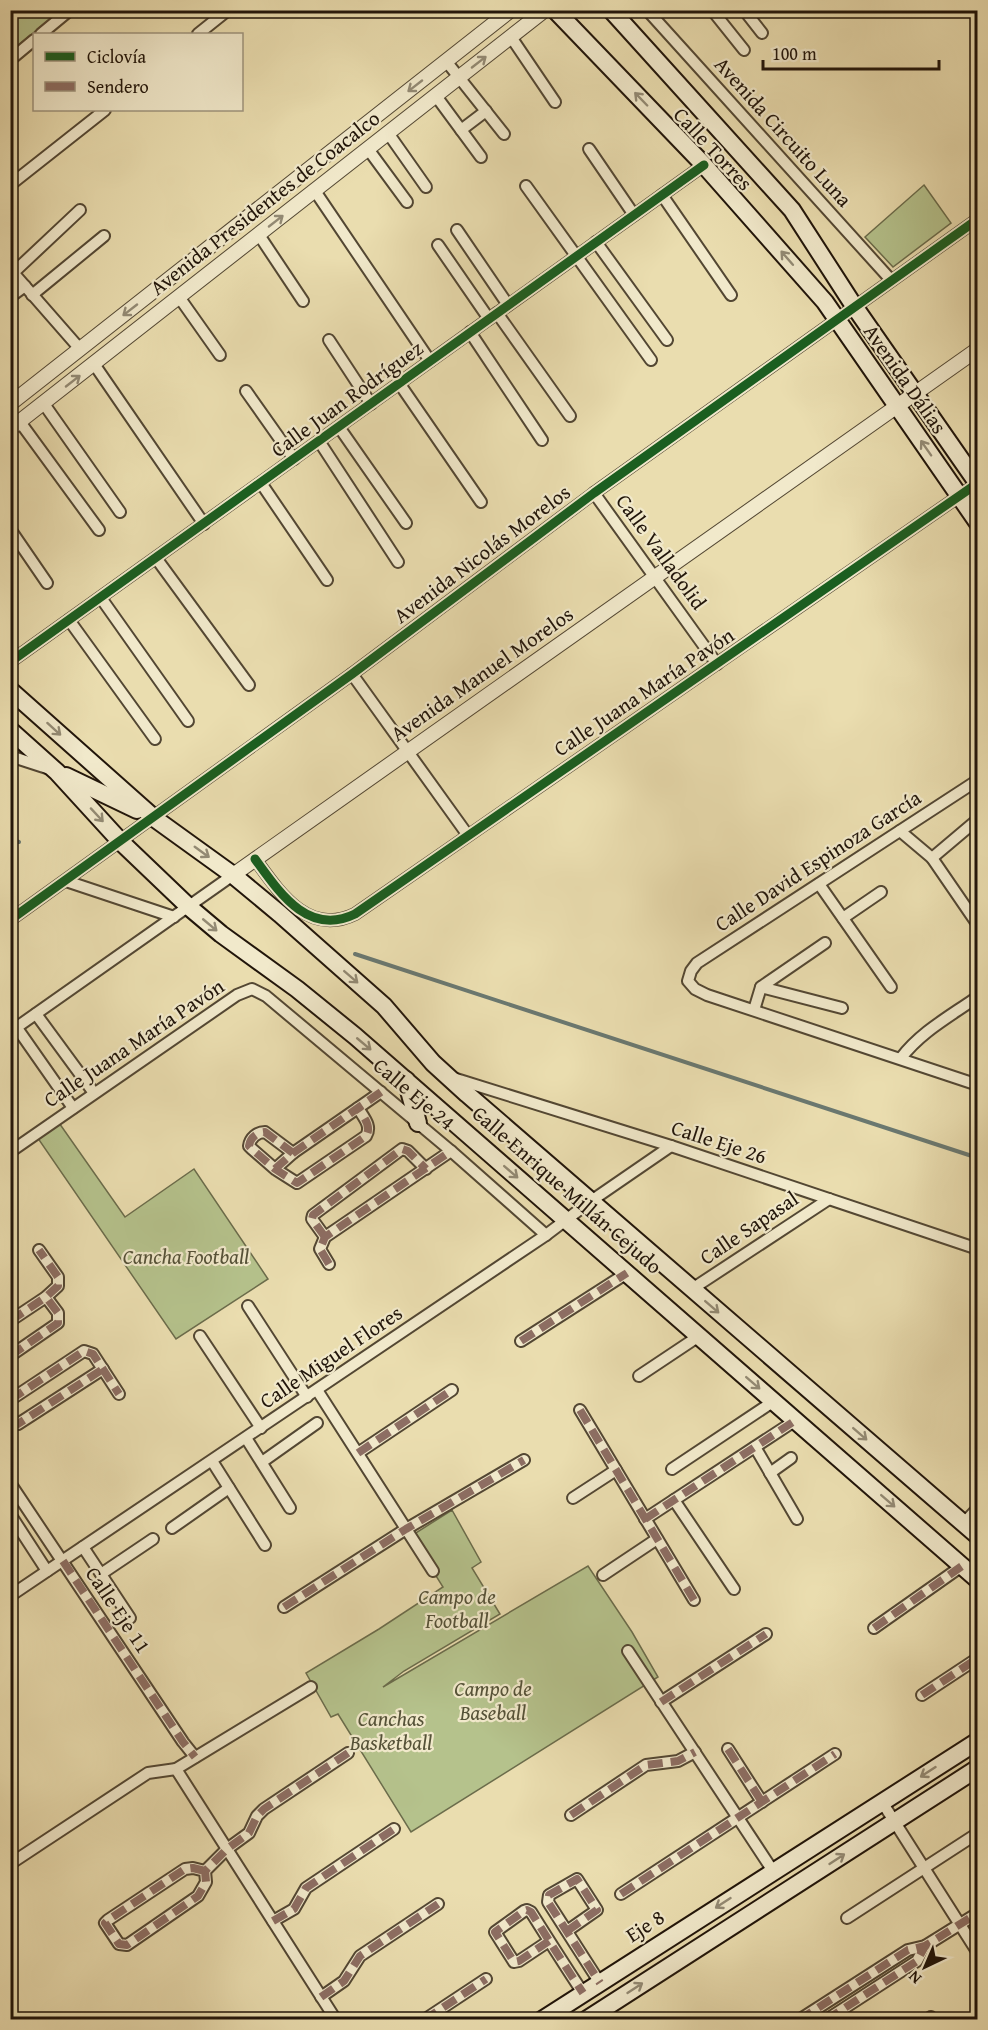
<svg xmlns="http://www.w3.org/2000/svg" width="988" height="2030" font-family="'Gentium Book Plus',serif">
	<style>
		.green { fill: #b5c28c; stroke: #6b6c4b; stroke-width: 1.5 }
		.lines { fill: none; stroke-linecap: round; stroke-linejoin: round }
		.stream { stroke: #6a7870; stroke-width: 4 }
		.minor-casing { stroke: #534733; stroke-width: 14 }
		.tertiary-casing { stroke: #534733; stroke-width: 16 }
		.secondary-casing { stroke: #21150a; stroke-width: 20 }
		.minor { stroke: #f1e9cb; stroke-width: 10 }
		.tertiary { stroke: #f1e9cb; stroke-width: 14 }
		.secondary { stroke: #f1e9cb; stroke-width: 16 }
		.quiet { stroke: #8d6e63; stroke-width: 8; stroke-dasharray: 15 8; stroke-linecap: butt }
		.cycleway-casing { stroke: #f1e9cb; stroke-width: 13 }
		.cycleway { stroke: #1b5e20; stroke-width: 9 }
		.oneway { stroke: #938a74 }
		.labels { text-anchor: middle; stroke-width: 4.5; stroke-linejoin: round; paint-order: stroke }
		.street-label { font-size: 21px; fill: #21150a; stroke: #f1e9cb }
		.park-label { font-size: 21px; font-style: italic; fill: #555238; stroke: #f1e9cb }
	</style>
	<rect width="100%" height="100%" fill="#eaddaf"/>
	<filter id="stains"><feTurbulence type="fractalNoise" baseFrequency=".00333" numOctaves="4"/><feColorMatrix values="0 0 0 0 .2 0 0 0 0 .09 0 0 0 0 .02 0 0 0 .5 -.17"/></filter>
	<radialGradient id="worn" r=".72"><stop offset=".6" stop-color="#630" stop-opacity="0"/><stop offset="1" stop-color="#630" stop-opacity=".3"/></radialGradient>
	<g class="green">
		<path d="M11,10H60V11L11,51Z"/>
		<path d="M924,185L951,223L893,267L865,237Z"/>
		<path d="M57,1120L125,1217L194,1169L268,1279L176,1339L35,1134Z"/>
		<path d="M452,1510L481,1562L472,1568L500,1614L404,1671L383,1687L588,1566L632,1632L658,1677L411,1832L338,1714L331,1717L306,1673L379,1629L443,1587L411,1536Z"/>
	</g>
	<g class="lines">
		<g class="stream">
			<path d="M10,839L19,842"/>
			<path d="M355,954L978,1158"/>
		</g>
		<defs>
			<g id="minor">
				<path d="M647,10L891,280"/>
				<path d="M712,10L744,50"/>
				<path d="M744,10L762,33"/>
				<path d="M41,34L70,10"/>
				<path d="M198,34L228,10"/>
				<path d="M511,37L555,102"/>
				<path d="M10,60L34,40"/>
				<path d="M446,61L504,134"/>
				<path d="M436,96L481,157"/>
				<path d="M461,130L486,111"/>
				<path d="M388,133L426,187"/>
				<path d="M368,149L407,202"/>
				<path d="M589,149L634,215"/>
				<path d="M10,185L105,110"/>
				<path d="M526,186L651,360"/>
				<path d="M315,191L430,361"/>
				<path d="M662,195L731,295"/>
				<path d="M457,230L508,305"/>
				<path d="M259,235L303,301"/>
				<path d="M596,242L667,340"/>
				<path d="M438,245L489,319"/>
				<path d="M10,269L80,349"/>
				<path d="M13,273L80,210"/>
				<path d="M32,295L104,236"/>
				<path d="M10,297L25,286"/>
				<path d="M179,297L220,355"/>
				<path d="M497,313L570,416"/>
				<path d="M470,332L542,440"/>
				<path d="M329,340L371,404"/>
				<path d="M94,364L204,524"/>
				<path d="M399,383L481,502"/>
				<path d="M246,391L294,459"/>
				<path d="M44,404L120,512"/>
				<path d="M20,422L99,530"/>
				<path d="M339,427L406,523"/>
				<path d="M319,441L398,562"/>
				<path d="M261,483L327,580"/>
				<path d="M594,493L717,664"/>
				<path d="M10,529L47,583"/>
				<path d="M156,558L249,685"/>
				<path d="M101,598L188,721"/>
				<path d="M69,620L155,739"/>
				<path d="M10,662L704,165"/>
				<path d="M352,674L467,834"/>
				<path d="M10,756L50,769"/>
				<path d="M978,780L697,963L691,971L688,981L695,989L707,995L978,1085"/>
				<path d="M900,831L932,858L978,925"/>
				<path d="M932,858L977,820"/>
				<path d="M255,859C279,892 308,937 355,914L978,483"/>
				<path d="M66,881L174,917"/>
				<path d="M819,884L891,987"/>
				<path d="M843,918L881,892"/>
				<path d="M10,920L352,674L594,493L978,219"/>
				<path d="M761,987L842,1008"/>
				<path d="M754,1010L761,987L825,943"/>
				<path d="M36,1014L94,1093"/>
				<path d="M17,1028L73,1108"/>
				<path d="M10,1032L233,875"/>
				<path d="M901,1058C920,1033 947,1018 973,1000L978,999"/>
				<path d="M453,1078L671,1146L978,1249"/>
				<path d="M10,1152L237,995L252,989L266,996L451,1151L546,1235"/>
				<path d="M293,1153L381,1092"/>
				<path d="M275,1169L293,1153L265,1132C257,1132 250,1138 249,1146L252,1149L275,1169L297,1183L366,1136C372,1126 364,1118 358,1108"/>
				<path d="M325,1237L312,1219L313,1215L402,1149L408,1151L426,1169"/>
				<path d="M329,1264L320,1249L325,1237L451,1151"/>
				<path d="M692,1289L829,1199"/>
				<path d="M248,1306L307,1397"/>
				<path d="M10,1321L46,1297L58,1286V1277L39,1250"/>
				<path d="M200,1336L261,1428"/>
				<path d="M521,1341L627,1273"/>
				<path d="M10,1356L58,1323V1313L46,1297"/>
				<path d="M639,1376L699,1336"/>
				<path d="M317,1390L433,1571"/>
				<path d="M10,1400L84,1351L93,1354L119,1394"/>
				<path d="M580,1410L694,1600"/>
				<path d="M10,1425L18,1424L103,1369"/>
				<path d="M246,1438L290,1508"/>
				<path d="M755,1447L797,1519"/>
				<path d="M358,1453L452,1390"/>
				<path d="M212,1461L265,1545"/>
				<path d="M262,1462L317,1423"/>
				<path d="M672,1469L774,1401"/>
				<path d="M770,1473L791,1458"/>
				<path d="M10,1483L183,1742L195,1757"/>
				<path d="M573,1498L616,1470"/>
				<path d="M674,1500L734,1589"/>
				<path d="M10,1514L47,1571"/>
				<path d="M645,1519L796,1420"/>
				<path d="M964,1523L978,1508"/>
				<path d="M172,1528L229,1488"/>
				<path d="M83,1547L130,1618"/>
				<path d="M101,1574L153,1539"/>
				<path d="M603,1575L657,1539"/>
				<path d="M10,1596L546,1235L591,1201L671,1146"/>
				<path d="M284,1607L406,1529L524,1460"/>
				<path d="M874,1628L962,1566"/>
				<path d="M628,1651L773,1871"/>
				<path d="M922,1695L978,1658"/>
				<path d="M661,1702L766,1634"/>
				<path d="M728,1749L762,1802"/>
				<path d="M176,1769L336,2020"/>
				<path d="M882,1802L978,1953"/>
				<path d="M571,1815L646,1765L678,1761L695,1752"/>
				<path d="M10,1864L148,1773L176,1769L311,1687"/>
				<path d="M205,1871L193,1868L185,1869L108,1920L105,1923L119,1944L127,1945L198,1896L206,1882L205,1871L227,1849L249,1833L257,1816L264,1809L348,1753"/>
				<path d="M621,1894L835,1754"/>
				<path d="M847,1918L978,1833"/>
				<path d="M273,1921L294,1909L306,1888L394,1829"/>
				<path d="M567,1931L597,1910L577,1879L549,1895L548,1902L600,1983"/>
				<path d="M549,1941L519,1961L514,1962L495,1932L524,1911L527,1910L531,1912C548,1939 565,1966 583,1993"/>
				<path d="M321,1997L344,1981L360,1956L438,1904"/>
				<path d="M931,2017L932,2020"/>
				<path d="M424,2020L486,1979"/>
				<path d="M799,2020L908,1950L925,1946L978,1913"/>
				<path d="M826,2020L917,1961L925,1946"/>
			</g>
			<g id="tertiary">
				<path d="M10,404L511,10"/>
				<path d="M10,429L545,10"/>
				<path d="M233,875L978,349"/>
			</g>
			<g id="secondary">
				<path d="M555,10L704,165L825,302L978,523"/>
				<path d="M611,10L792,210L854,306L978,484"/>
				<path d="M10,690L154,818L233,875L280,914L384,1006L433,1063L467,1094L978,1536"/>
				<path d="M10,730L57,772L121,842L189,907L221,934L297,989L355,1036L978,1580"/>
				<path d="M66,776L137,810"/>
				<path d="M406,1080L418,1123"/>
				<path d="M542,2020L978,1741"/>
				<path d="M586,2020L978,1768"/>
			</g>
		</defs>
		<use href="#minor" class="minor-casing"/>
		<use href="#tertiary" class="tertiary-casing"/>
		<use href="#secondary" class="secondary-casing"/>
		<use href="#minor" class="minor"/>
		<use href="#tertiary" class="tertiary"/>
		<use href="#secondary" class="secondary"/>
		<g class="quiet">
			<path d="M293,1153L381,1092"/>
			<path d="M275,1169L293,1153L265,1132C257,1132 250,1138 249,1146L252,1149L275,1169L297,1183L366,1136C372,1126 364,1118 358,1108"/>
			<path d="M325,1237L312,1219L313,1215L402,1149L408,1151L426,1169"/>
			<path d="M329,1264L320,1249L325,1237L451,1151"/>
			<path d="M10,1321L46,1297L58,1286V1277L39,1250"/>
			<path d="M521,1341L627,1273"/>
			<path d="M10,1356L58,1323V1313L46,1297"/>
			<path d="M10,1400L84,1351L93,1354L119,1394"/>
			<path d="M580,1410L694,1600"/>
			<path d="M10,1425L18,1424L103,1369"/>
			<path d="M358,1453L452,1390"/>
			<path d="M645,1519L796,1420"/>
			<path d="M63,1561L183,1742L195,1757"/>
			<path d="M284,1607L406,1529L524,1460"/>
			<path d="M874,1628L962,1566"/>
			<path d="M922,1695L978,1658"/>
			<path d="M661,1702L766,1634"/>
			<path d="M728,1749L762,1802"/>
			<path d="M571,1815L646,1765L678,1761L695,1752"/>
			<path d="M205,1871L193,1868L185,1869L108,1920L105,1923L119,1944L127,1945L198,1896L206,1882L205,1871L227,1849L249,1833L257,1816L264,1809L348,1753"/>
			<path d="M621,1894L835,1754"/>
			<path d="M273,1921L294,1909L306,1888L394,1829"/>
			<path d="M567,1931L597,1910L577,1879L549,1895L548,1902L600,1983"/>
			<path d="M549,1941L519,1961L514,1962L495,1932L524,1911L527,1910L531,1912C548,1939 565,1966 583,1993"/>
			<path d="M321,1997L344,1981L360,1956L438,1904"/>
			<path d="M424,2020L486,1979"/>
			<path d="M799,2020L908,1950L925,1946L978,1913"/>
			<path d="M826,2020L917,1961L925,1946"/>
		</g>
		<defs>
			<g id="cycleway">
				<path d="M10,662L704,165"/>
				<path d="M255,859C279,892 308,937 355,914L978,483"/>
				<path d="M10,920L352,674L594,493L978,219"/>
			</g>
		</defs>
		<use href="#cycleway" class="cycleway-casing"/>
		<use href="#cycleway" class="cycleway"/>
	</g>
	<defs><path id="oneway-shaft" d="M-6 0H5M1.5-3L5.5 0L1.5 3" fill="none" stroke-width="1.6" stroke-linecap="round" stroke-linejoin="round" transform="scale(1.5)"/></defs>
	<g class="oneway">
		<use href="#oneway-shaft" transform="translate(479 62) rotate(-38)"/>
		<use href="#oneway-shaft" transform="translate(415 86) rotate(142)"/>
		<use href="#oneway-shaft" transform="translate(641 99) rotate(-134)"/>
		<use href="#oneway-shaft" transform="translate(276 221) rotate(-38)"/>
		<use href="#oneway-shaft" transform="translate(787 258) rotate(-131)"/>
		<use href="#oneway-shaft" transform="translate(130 310) rotate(142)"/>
		<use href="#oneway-shaft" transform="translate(73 381) rotate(-38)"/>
		<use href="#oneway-shaft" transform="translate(926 448) rotate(-125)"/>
		<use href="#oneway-shaft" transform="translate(54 729) rotate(42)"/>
		<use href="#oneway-shaft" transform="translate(97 815) rotate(47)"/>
		<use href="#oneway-shaft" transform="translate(202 852) rotate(36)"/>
		<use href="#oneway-shaft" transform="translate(210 925) rotate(40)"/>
		<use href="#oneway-shaft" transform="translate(351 977) rotate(41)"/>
		<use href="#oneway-shaft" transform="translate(364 1044) rotate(40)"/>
		<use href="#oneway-shaft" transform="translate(511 1172) rotate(41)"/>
		<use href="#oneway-shaft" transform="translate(712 1307) rotate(41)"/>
		<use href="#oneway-shaft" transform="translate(753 1383) rotate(41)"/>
		<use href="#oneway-shaft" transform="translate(860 1434) rotate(41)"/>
		<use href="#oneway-shaft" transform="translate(888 1501) rotate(41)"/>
		<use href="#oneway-shaft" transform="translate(928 1772) rotate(147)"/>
		<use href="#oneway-shaft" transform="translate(837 1859) rotate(-33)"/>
		<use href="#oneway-shaft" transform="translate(723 1903) rotate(147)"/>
		<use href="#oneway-shaft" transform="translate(635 1988) rotate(-33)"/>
	</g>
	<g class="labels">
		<g class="street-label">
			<text transform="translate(783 132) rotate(48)" y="7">Avenida Circuito Luna</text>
			<text transform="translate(713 149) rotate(47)" y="7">Calle Torres</text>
			<text transform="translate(265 203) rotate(-38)" y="7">Avenida Presidentes de Coacalco</text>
			<text transform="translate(905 379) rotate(55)" y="7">Avenida Dálias</text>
			<text transform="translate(347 399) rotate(-36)" y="7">Calle Juan Rodríguez</text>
			<text transform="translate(661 552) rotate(54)" y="7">Calle Valladolid</text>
			<text transform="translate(482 554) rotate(-37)" y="7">Avenida Nicolás Morelos</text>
			<text transform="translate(482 674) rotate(-35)" y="7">Avenida Manuel Morelos</text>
			<text transform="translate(644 692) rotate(-34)" y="7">Calle Juana María Pavón</text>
			<text transform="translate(818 861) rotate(-33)" y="7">Calle David Espinoza García</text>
			<text transform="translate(134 1043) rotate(-34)" y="7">Calle Juana María Pavón</text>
			<text transform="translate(414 1094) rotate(40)" y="7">Calle Eje 24</text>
			<text transform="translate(719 1142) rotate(18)" y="7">Calle Eje 26</text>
			<text transform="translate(567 1190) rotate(41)" y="7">Calle Enrique Millán Cejudo</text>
			<text transform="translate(749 1228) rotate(-34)" y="7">Calle Sapasal</text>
			<text transform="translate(331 1357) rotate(-34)" y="7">Calle Miguel Flores</text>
			<text transform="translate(118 1610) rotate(56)" y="7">Calle Eje 11</text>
			<text transform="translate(645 1926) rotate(-33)" y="7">Eje 8</text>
		</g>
		<g class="park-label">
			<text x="186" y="1264">Cancha Football</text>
			<text x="457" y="1604">Campo de<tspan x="457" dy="24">Football</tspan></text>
			<text x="493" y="1696">Campo de<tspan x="493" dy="24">Baseball</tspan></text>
			<text x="391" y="1726">Canchas<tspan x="391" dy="24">Basketball</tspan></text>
		</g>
	</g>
	<rect width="988" height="2030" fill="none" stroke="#eaddaf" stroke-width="36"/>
	<rect x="12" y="12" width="964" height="2006" fill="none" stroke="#21150a" stroke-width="3"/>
	<rect x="18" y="18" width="952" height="1994" fill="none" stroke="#21150a" stroke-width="1.5"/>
	<rect x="33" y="33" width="210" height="78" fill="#f1e9cb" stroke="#9e947e" stroke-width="1.5"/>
	<rect x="45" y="52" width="30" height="9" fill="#1b5e20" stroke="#9e947e" stroke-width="1.5"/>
	<text x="87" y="63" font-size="18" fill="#21150a">Ciclovía</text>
	<rect x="45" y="82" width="30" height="9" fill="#8d6e63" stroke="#9e947e" stroke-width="1.5"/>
	<text x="87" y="93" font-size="18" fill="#21150a">Sendero</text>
	<g transform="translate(925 1967) rotate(224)" stroke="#f1e9cb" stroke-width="4.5" paint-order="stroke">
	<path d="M0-4.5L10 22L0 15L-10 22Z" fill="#21150a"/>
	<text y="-9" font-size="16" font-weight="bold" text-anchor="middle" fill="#21150a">N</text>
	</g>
	<path d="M763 60v9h176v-9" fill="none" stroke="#21150a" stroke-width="3"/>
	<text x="772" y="60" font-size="18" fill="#21150a" stroke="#f1e9cb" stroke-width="4.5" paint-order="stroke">100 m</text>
	<rect width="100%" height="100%" filter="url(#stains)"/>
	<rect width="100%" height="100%" fill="url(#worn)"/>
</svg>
